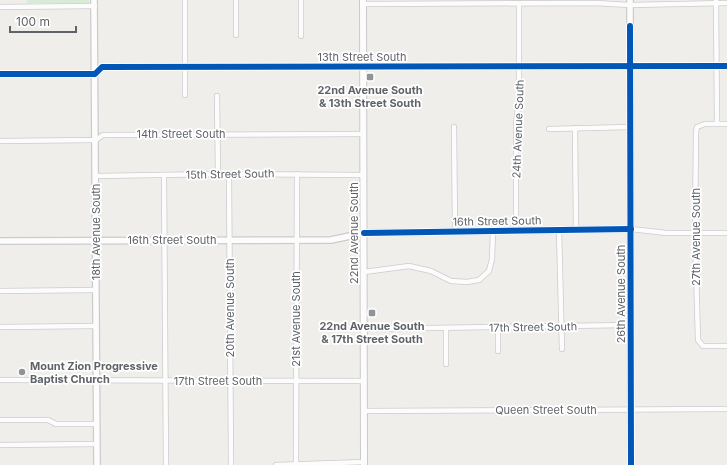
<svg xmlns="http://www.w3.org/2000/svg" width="727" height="465" font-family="Inter,sans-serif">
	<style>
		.green { fill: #d8ebd6 }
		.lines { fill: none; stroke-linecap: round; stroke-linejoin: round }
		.minor-casing { stroke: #cbcccc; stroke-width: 6 }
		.tertiary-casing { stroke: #cbcccc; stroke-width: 8 }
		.secondary-casing { stroke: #cacacb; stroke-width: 8 }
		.minor { stroke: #fdfcfc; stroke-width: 4.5 }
		.tertiary { stroke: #fdfcfc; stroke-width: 5.5 }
		.secondary { stroke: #fdfcfc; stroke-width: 6 }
		.cycleway-casing { stroke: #fff; stroke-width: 8 }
		.cycleway { stroke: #0057b8; stroke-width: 6 }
		.poi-dot { fill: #919496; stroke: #fff; stroke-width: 1.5 }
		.labels { text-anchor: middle; stroke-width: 3.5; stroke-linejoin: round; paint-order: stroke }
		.street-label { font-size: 11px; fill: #5f6368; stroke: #fff }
		.poi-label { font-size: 11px; font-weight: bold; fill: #5f6368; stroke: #fff }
	</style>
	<rect width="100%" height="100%" fill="#efeeea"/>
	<rect class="green" x="27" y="0" width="62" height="3"/>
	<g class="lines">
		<defs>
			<g id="minor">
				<path d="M185,0V95"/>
				<path d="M236,0V35"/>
				<path d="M301,0V36"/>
				<path d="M716,0L717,123"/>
				<path d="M363,4L595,3L630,5L727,3"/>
				<path d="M0,7L95,6"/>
				<path d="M0,74H95L102,67L727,66"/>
				<path d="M217,96L218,174"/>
				<path d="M727,124H705L697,127L696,132L695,233L698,340L703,346H727"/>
				<path d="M454,127L455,231"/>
				<path d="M575,128L576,229"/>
				<path d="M549,129L630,127"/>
				<path d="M0,141L96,140L103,135H106L363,134"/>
				<path d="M164,175L166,465"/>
				<path d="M229,175L231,465"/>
				<path d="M96,176L218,174L363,175"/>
				<path d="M631,229L666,233H727"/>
				<path d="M516,230V124L519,100V3"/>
				<path d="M559,230L562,349"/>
				<path d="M364,272L409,266L431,271L451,281L467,282L479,280L489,271L492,259L493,231"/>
				<path d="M0,291L96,290"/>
				<path d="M0,327L96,326"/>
				<path d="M498,327V351"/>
				<path d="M364,329L631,325"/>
				<path d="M446,364V328"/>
				<path d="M0,380L364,381"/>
				<path d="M364,411L727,409"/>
				<path d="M0,420H48L56,424H97"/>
				<path d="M0,445L97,444"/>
				<path d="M296,464L297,174"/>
				<path d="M276,465L364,462"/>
			</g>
			<g id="tertiary">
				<path d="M94,0L97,465"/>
				<path d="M630,0L631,465"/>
				<path d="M0,241L331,240L364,233L631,229"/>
			</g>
			<path id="secondary" d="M363,0L364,465"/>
		</defs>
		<use href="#minor" class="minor-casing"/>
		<use href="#tertiary" class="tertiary-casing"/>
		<use href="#secondary" class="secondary-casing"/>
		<use href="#minor" class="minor"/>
		<use href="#tertiary" class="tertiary"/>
		<use href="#secondary" class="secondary"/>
		<defs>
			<g id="cycleway">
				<path d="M630,26L631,465"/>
				<path d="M0,74H95L102,67L727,66"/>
				<path d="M364,233L631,229"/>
			</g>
		</defs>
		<use href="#cycleway" class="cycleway-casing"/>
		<use href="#cycleway" class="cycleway"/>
	</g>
	<g class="poi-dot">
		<rect x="366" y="73" width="8" height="8" rx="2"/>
		<rect x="368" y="309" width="8" height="8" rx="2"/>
		<circle cx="22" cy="372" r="4"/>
	</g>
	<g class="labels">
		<g class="street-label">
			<text x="362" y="61">13th Street South</text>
			<text transform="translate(518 129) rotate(-88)" y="4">24th Avenue South</text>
			<text x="181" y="138">14th Street South</text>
			<text transform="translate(230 174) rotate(-1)" y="4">15th Street South</text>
			<text transform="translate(497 221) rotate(-1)" y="4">16th Street South</text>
			<text transform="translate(96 232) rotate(-90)" y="4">18th Avenue South</text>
			<text transform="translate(354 233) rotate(-90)" y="4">22nd Avenue South</text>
			<text transform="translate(696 237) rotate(-90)" y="4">27th Avenue South</text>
			<text x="172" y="244">16th Street South</text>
			<text transform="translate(621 294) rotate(-90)" y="4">26th Avenue South</text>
			<text transform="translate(230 308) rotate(-90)" y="4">20th Avenue South</text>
			<text transform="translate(296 319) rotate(-90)" y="4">21st Avenue South</text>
			<text transform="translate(533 327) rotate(-1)" y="4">17th Street South</text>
			<text x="218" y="385">17th Street South</text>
			<text x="546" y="414">Queen Street South</text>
		</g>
		<g class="poi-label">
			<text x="370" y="94">22nd Avenue South<tspan x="370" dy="13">&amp; 13th Street South</tspan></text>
			<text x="372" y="330">22nd Avenue South<tspan x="372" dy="13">&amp; 17th Street South</tspan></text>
			<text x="30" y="370" text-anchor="start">Mount Zion Progressive<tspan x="30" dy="13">Baptist Church</tspan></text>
		</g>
	</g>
	<path d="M10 26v6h66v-6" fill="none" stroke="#5f6368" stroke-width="2"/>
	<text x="16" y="26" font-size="12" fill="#5f6368" stroke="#ffffff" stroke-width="3" paint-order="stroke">100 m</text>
</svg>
